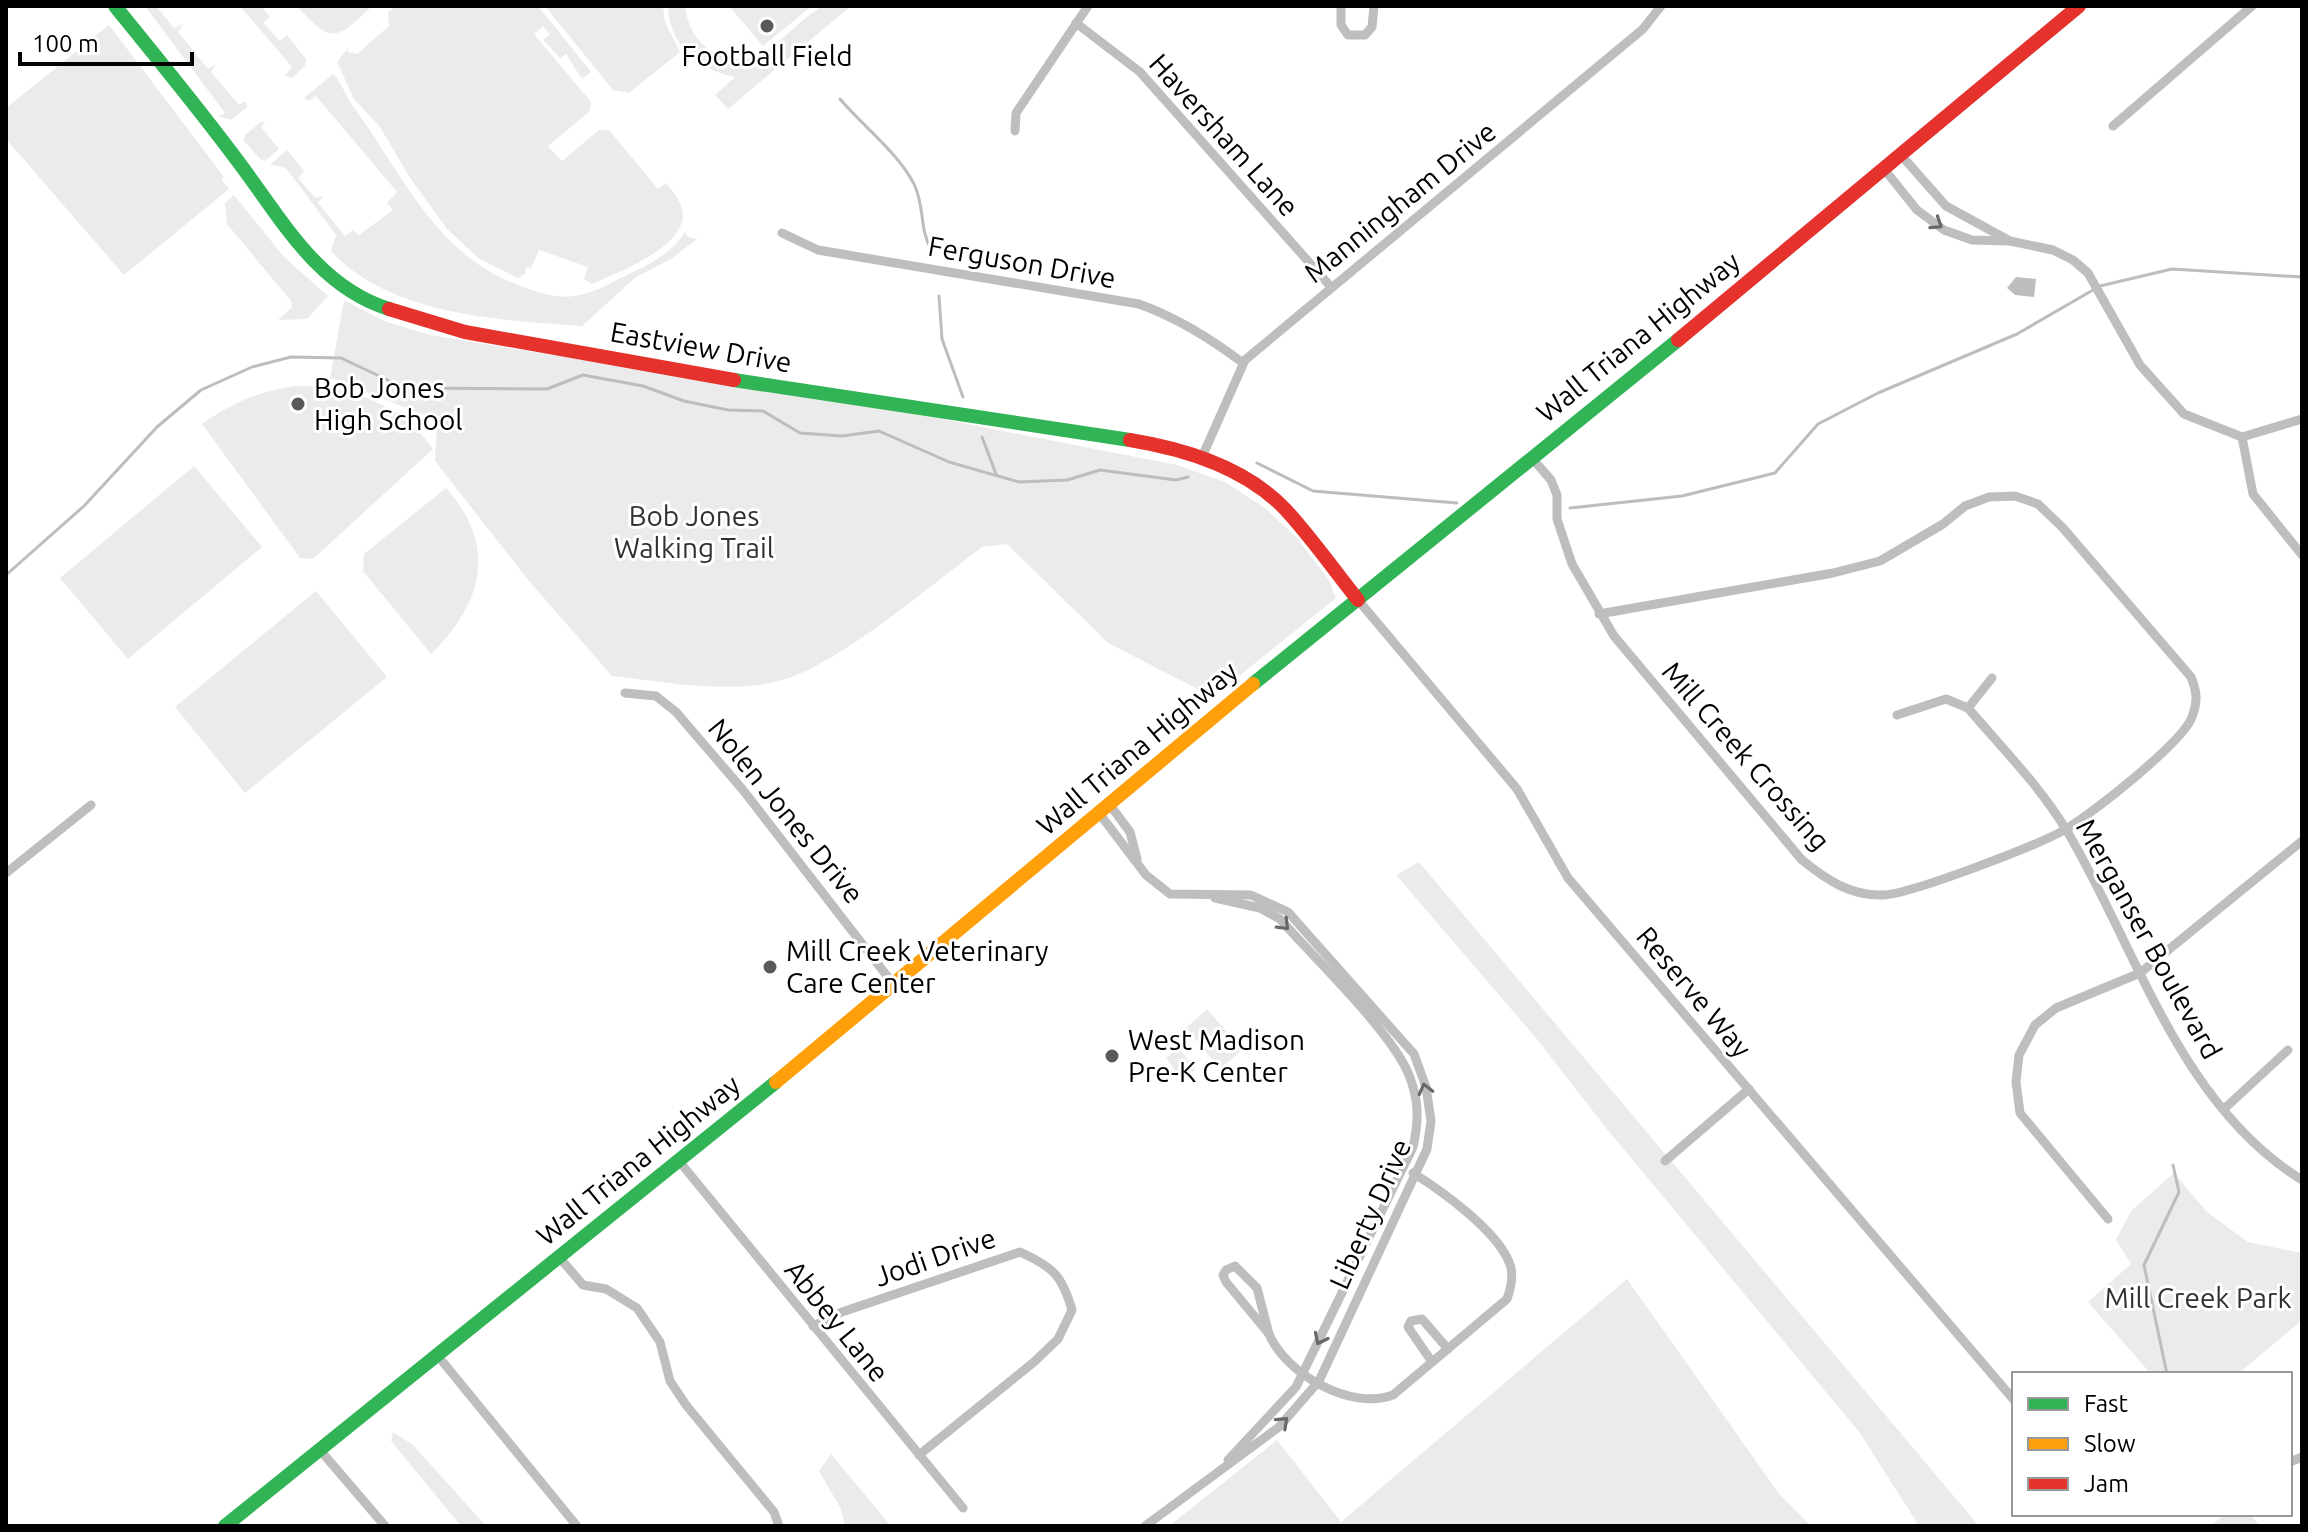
<svg xmlns="http://www.w3.org/2000/svg" width="2308" height="1532" font-family="Ubuntu,sans-serif">
	<style>
		.green { fill: #ebebeb }
		.water { fill: #bdbdbd }
		.lines { fill: none; stroke-linecap: round; stroke-linejoin: round }
		.stream { stroke: #bdbdbd; stroke-width: 3 }
		.street { stroke: #bebebe; stroke-width: 9 }
		.fast { stroke: #30b455; stroke-width: 14 }
		.slow { stroke: #ff9f0a; stroke-width: 14 }
		.jam { stroke: #e5322d; stroke-width: 14 }
		.oneway { stroke: #686868 }
		.poi-dot { fill: #595959; stroke: #fff; stroke-width: 3 }
		.labels { text-anchor: middle; stroke-width: 6; stroke-linejoin: round; paint-order: stroke }
		.poi-label { font-size: 28px; fill: #000; stroke: #fff; text-anchor: start }
		.street-label { font-size: 28px; fill: #000; stroke: #fff }
		.park-label { font-size: 28px; fill: #313131; stroke: #fff }
	</style>
	<rect width="100%" height="100%" fill="#fff"/>
	<g class="green">
		<path d="M145,6H156L174,28L183,24L178,32L208,69L216,64L211,72L239,105L245,101L247,107L231,120L218,116L225,113Z"/>
		<path d="M240,6H261L270,17L263,23L280,41L287,35L306,59L305,66L292,78L285,76L292,67Z"/>
		<path d="M297,6H372C336,41 331,44 297,6Z"/>
		<path d="M396,6H538L591,72L582,79L566,54L560,58L543,40L550,34L543,26L534,34L591,102L590,111L548,146L562,161L599,130H609L658,189L666,183C673,192 683,203 683,215C682,249 618,272 592,284L584,279L588,267L539,250L531,268L526,267L525,274L518,278L478,258L447,229L410,178L380,127L354,99L337,62L348,48V52L357,54L389,26L388,12Z"/>
		<path d="M545,6H663L665,22L680,52L629,93L613,90Z"/>
		<path d="M668,6H685C687,25 696,42 713,52C760,78 785,28 820,8C828,4 842,6 851,6L728,109L715,95L735,77C699,70 669,46 668,6Z"/>
		<path d="M729,6H812L763,46Z"/>
		<path d="M109,25L224,177L221,179L229,189L124,275L6,139V108Z"/>
		<path d="M333,74C340,79 347,99 355,109C405,178 437,257 523,287C559,300 576,301 611,283C638,269 669,258 685,232L688,237L697,239L671,259L636,277L582,326C501,320 390,316 331,251L336,235L289,172L284,167L270,165L287,150L304,171L298,178L315,198L324,196L318,203L345,236L353,230L359,235L393,210L387,203L397,192L316,96L309,101L304,98Z"/>
		<path d="M261,122H265L261,127L279,149L264,162L265,157L262,161L244,141L245,135Z"/>
		<path d="M234,195L284,257L328,296L307,319L278,320L292,307L291,301L227,224L225,203Z"/>
		<path d="M344,300L384,321L430,335L942,419L1177,465L1225,482L1265,508L1296,537L1329,580L1336,598L1213,697L1108,643L1007,544L982,547C931,585 846,658 789,678C737,696 666,682 612,676L529,581L435,461L437,420L330,378Z"/>
		<path d="M295,386C350,385 401,404 433,449L313,559L300,558L202,424C232,403 259,391 295,386Z"/>
		<path d="M194,466L262,547L128,659L60,578Z"/>
		<path d="M446,488C498,546 483,603 431,654L363,571L364,554Z"/>
		<path d="M316,591L387,677L245,793L175,707Z"/>
		<path d="M1419,862L1979,1526H1919L1860,1433L1606,1128L1536,1038L1396,875Z"/>
		<path d="M1207,1009L1242,1050L1220,1069L1186,1028Z"/>
		<path d="M1179,1048L1195,1070L1181,1079L1166,1058Z"/>
		<path d="M2174,1173L2207,1212L2248,1242L2302,1253V1320L2238,1374H2151L2088,1302L2131,1264L2116,1240L2131,1211Z"/>
		<path d="M1627,1279L1780,1495L1811,1526H1169L1277,1440L1341,1522Z"/>
		<path d="M393,1432L413,1445L486,1526H461L391,1441Z"/>
		<path d="M831,1454L891,1526H845L841,1509L819,1471Z"/>
		<path d="M2225,1514H2250L2260,1526H2211Z"/>
	</g>
	<path class="water" d="M2016,277L2036,279L2034,297L2015,295L2007,288Z"/>
	<g class="lines">
		<g class="stream">
			<path d="M840,99C863,126 898,153 914,184C925,206 919,228 931,249"/>
			<path d="M2100,286L2172,269L2302,277"/>
			<path d="M939,296L942,339L963,397"/>
			<path d="M982,437L996,474"/>
			<path d="M1257,463L1313,491L1457,503"/>
			<path d="M1570,508L1682,496L1775,473L1818,424L1878,393L2017,334L2093,290"/>
			<path d="M6,575L84,506L157,427L201,390L252,367L291,357L341,358L394,383L420,388L547,389L583,375L643,386L684,401L728,410L763,411L800,433L842,436L879,431L949,462L1019,482L1067,480L1100,470L1176,480L1188,477"/>
			<path d="M2167,1374L2144,1265L2179,1192L2173,1165"/>
		</g>
		<g class="street">
			<path d="M1341,6V25L1348,35H1365L1372,27L1374,6"/>
			<path d="M1076,23L1140,72L1331,287"/>
			<path d="M2113,126L2252,6"/>
			<path d="M1015,131L1016,113L1088,6"/>
			<path d="M1901,155L1946,206L2010,241"/>
			<path d="M1884,169L1917,210L1944,230L1972,240L2010,241L2053,250L2073,260L2088,273L2140,365L2184,414L2242,437L2302,419"/>
			<path d="M782,233L818,250L1139,304C1178,318 1210,338 1243,363"/>
			<path d="M2242,437L2253,494L2302,555"/>
			<path d="M1202,457L1245,360L1643,29L1661,6"/>
			<path d="M1531,457L1551,480L1557,495V519L1572,564L1614,636L1802,860C1827,880 1850,896 1883,895C1911,894 2039,845 2066,829C2092,814 2183,742 2192,717C2198,701 2197,692 2191,677L2063,528L2038,504L2015,496L1989,497L1965,506L1943,524L1880,561L1833,573L1599,614"/>
			<path d="M1358,600L1517,789L1568,878L2014,1400"/>
			<path d="M625,693L656,696L676,712L743,790L894,985"/>
			<path d="M1968,708L1992,678"/>
			<path d="M1897,715L1946,699L1968,708C2001,747 2040,786 2067,831C2137,949 2179,1104 2302,1180"/>
			<path d="M1110,805L1130,832L1137,859"/>
			<path d="M1099,813L1146,875L1170,894L1251,895L1288,912L1414,1054L1426,1087L1431,1121L1427,1149L1319,1381L1279,1427L1145,1526"/>
			<path d="M6,873L91,805"/>
			<path d="M1215,898L1260,908L1280,919C1313,957 1392,1032 1409,1075C1419,1100 1419,1121 1413,1147L1296,1387L1228,1460"/>
			<path d="M2224,1109L2288,1050"/>
			<path d="M679,1161L963,1508"/>
			<path d="M1665,1161L1749,1089"/>
			<path d="M2108,1219L2020,1113L2016,1082L2019,1055L2035,1025L2056,1008L2140,973L2302,841"/>
			<path d="M559,1257L583,1285L606,1289L637,1308L660,1342L670,1381L686,1405L774,1512L779,1526"/>
			<path d="M1235,1266L1257,1288L1269,1334L1226,1282L1223,1275L1226,1270Z"/>
			<path d="M813,1326L842,1312L1020,1252C1053,1267 1062,1275 1072,1310L1058,1339L1034,1362L919,1455"/>
			<path d="M1269,1334C1286,1374 1351,1411 1393,1395L1507,1299C1511,1288 1514,1273 1509,1262C1496,1230 1442,1191 1413,1173"/>
			<path d="M438,1356L577,1526"/>
			<path d="M1432,1362L1408,1327L1411,1321L1422,1319L1448,1349"/>
			<path d="M320,1450L385,1526"/>
			<path d="M2290,1462L2302,1457"/>
		</g>
		<g class="fast">
			<path d="M115,6C157,58 200,110 240,164C282,220 318,287 389,309"/>
			<path d="M734,380L1130,440"/>
			<path d="M1253,684L1678,340"/>
			<path d="M225,1526L776,1082"/>
		</g>
		<path class="slow" d="M776,1082L1253,684"/>
		<g class="jam">
			<path d="M389,309L465,332L734,380"/>
			<path d="M1678,340L2079,6"/>
			<path d="M1130,440C1185,449 1245,467 1285,509C1311,537 1334,570 1358,600"/>
		</g>
	</g>
	<defs><path id="oneway-chevron" d="M-2-3.5L2.5 0L-2 3.5" fill="none" stroke-width="1.6" stroke-linecap="round" stroke-linejoin="round" transform="scale(2)"/></defs>
	<g class="oneway">
		<use href="#oneway-chevron" transform="translate(1937 224) rotate(33)"/>
		<use href="#oneway-chevron" transform="translate(1284 925) rotate(45)"/>
		<use href="#oneway-chevron" transform="translate(1425 1089) rotate(-104)"/>
		<use href="#oneway-chevron" transform="translate(1320 1339) rotate(116)"/>
		<use href="#oneway-chevron" transform="translate(1283 1422) rotate(-43)"/>
	</g>
	<g class="poi-dot">
		<circle cx="767" cy="26" r="8"/>
		<circle cx="298" cy="404" r="8"/>
		<circle cx="770" cy="967" r="8"/>
		<circle cx="1112" cy="1056" r="8"/>
	</g>
	<g class="labels">
		<g class="poi-label">
			<text x="767" y="66" text-anchor="middle">Football Field</text>
			<text x="314" y="398">Bob Jones<tspan x="314" dy="32">High School</tspan></text>
			<text x="786" y="961">Mill Creek Veterinary<tspan x="786" dy="32">Care Center</tspan></text>
			<text x="1128" y="1050">West Madison<tspan x="1128" dy="32">Pre-K Center</tspan></text>
		</g>
		<g class="street-label">
			<text transform="translate(1224 135) rotate(48)" y="10">Haversham Lane</text>
			<text transform="translate(1400 202) rotate(-39)" y="10">Manningham Drive</text>
			<text transform="translate(1022 262) rotate(10)" y="10">Ferguson Drive</text>
			<text transform="translate(1638 337) rotate(-39)" y="10">Wall Triana Highway</text>
			<text transform="translate(701 347) rotate(10)" y="10">Eastview Drive</text>
			<text transform="translate(1137 748) rotate(-40)" y="10">Wall Triana Highway</text>
			<text transform="translate(1746 756) rotate(49)" y="10">Mill Creek Crossing</text>
			<text transform="translate(786 811) rotate(51)" y="10">Nolen Jones Drive</text>
			<text transform="translate(2149 939) rotate(61)" y="10">Merganser Boulevard</text>
			<text transform="translate(1694 992) rotate(50)" y="10">Reserve Way</text>
			<text transform="translate(638 1160) rotate(-39)" y="10">Wall Triana Highway</text>
			<text transform="translate(1370 1214) rotate(-66)" y="10">Liberty Drive</text>
			<text transform="translate(935 1257) rotate(-19)" y="10">Jodi Drive</text>
			<text transform="translate(837 1321) rotate(51)" y="10">Abbey Lane</text>
		</g>
		<g class="park-label">
			<text x="694" y="526">Bob Jones<tspan x="694" dy="32">Walking Trail</tspan></text>
			<text x="2198" y="1308">Mill Creek Park</text>
		</g>
	</g>
	<rect width="2308" height="1532" fill="none" stroke="#000000" stroke-width="16"/>
	<rect x="2012" y="1372" width="280" height="144" fill="#ffffff" stroke="#999999" stroke-width="2"/>
	<rect x="2028" y="1398" width="40" height="12" fill="#30b455" stroke="#999999" stroke-width="2"/>
	<text x="2084" y="1412" font-size="24" fill="#000000">Fast</text>
	<rect x="2028" y="1438" width="40" height="12" fill="#ff9f0a" stroke="#999999" stroke-width="2"/>
	<text x="2084" y="1452" font-size="24" fill="#000000">Slow</text>
	<rect x="2028" y="1478" width="40" height="12" fill="#e5322d" stroke="#999999" stroke-width="2"/>
	<text x="2084" y="1492" font-size="24" fill="#000000">Jam</text>
	<path d="M20 52v12h172v-12" fill="none" stroke="#000000" stroke-width="4"/>
	<text x="32" y="52" font-size="24" fill="#000000" stroke="#ffffff" stroke-width="6" paint-order="stroke">100 m</text>
</svg>
